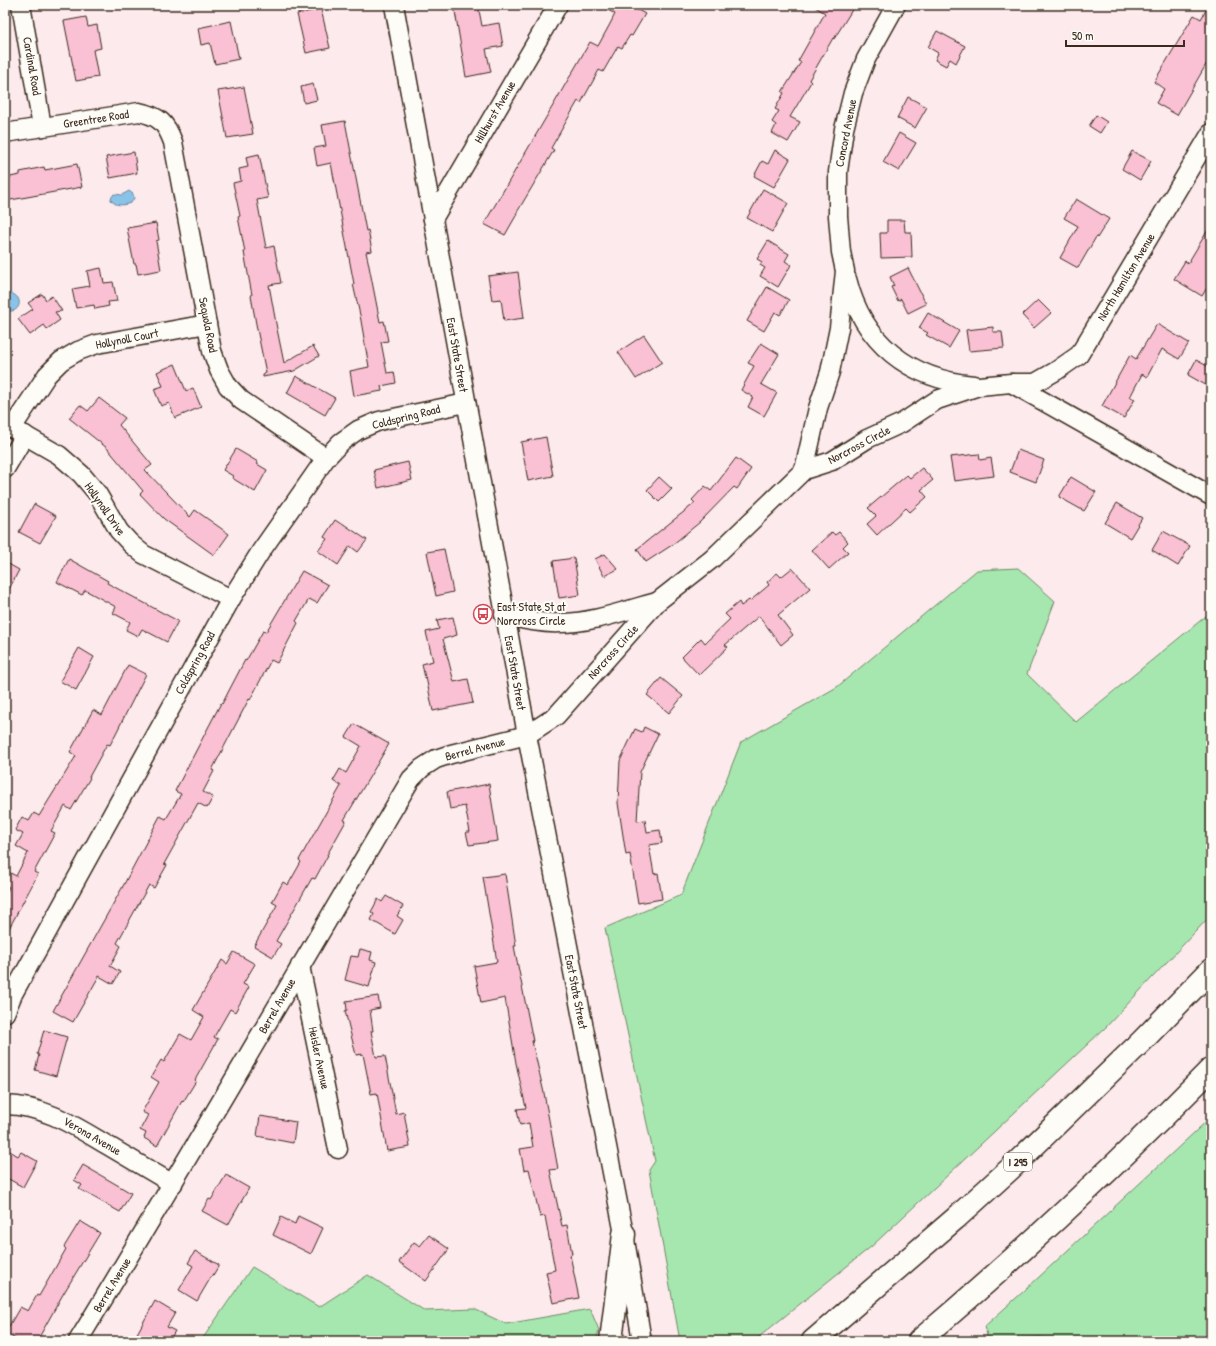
<svg xmlns="http://www.w3.org/2000/svg" width="1216" height="1346" font-family="'Patrick Hand',sans-serif">
	<style>
		.green { fill: #a6e7af; stroke: #708866 }
		.water { fill: #8ac3e9; stroke: #6a8698 }
		.building { fill: #fac1d5; stroke: #3b2a1e }
		.lines { fill: none; stroke-linecap: round; stroke-linejoin: round }
		.minor-casing { stroke: #3b2a1e; stroke-width: 21 }
		.highway-casing { stroke: #3b2a1e; stroke-width: 25 }
		.minor { stroke: #fdfcf7; stroke-width: 18 }
		.highway { stroke: #fdfcf7; stroke-width: 22 }
		.labels { text-anchor: middle; stroke-width: 4; stroke-linejoin: round; paint-order: stroke }
		.shield { fill: #fdfcf7; stroke: #75695f; stroke-width: 1 }
		.shield-label { font-size: 11px; font-weight: bold; fill: #3b2a1e }
		.street-label { font-size: 12px; fill: #3b2a1e; stroke: #fdfcf7 }
		.poi-label { font-size: 12px; fill: #3b2a1e; stroke: #fdfcf7; text-anchor: start }
	</style>
	<rect width="100%" height="100%" fill="#fceaed"/>
	<filter id="ink" filterUnits="userSpaceOnUse"><feTurbulence type="fractalNoise" baseFrequency=".025" numOctaves="2"/><feDisplacementMap in="SourceGraphic" scale="8" xChannelSelector="R" yChannelSelector="G"/><feConvolveMatrix kernelMatrix="1 2 1 2 8 2 1 2 1" color-interpolation-filters="sRGB"/></filter>
	<g filter="url(#ink)">
		<g class="green">
			<path d="M1018,568L1055,601L1027,674L1076,722L1211,612V915L1106,1027L872,1246L754,1341H680L649,1170L655,1161L605,928L681,895L741,742L837,687L977,570Z"/>
			<path d="M1211,1117V1341H1058L1040,1337L988,1341L985,1326L1024,1291Z"/>
			<path d="M252,1267L319,1307L368,1275L425,1311L474,1309L506,1324L590,1309L599,1330L596,1341H201Z"/>
		</g>
		<g class="water">
			<path d="M129,191L133,194L134,198L131,203C124,205 116,207 111,200V198L114,194L122,195Z"/>
			<path d="M9,293C26,296 20,316 5,310V295Z"/>
		</g>
		<g class="building">
			<path d="M454,5H478L482,26L499,23L503,46L486,49L491,72L466,77Z"/>
			<path d="M599,5H629L645,14L632,36L630,35L622,48L618,46L603,72L599,70L581,103L578,101L551,148L554,150L516,214H517L505,235L484,224L590,42L598,46L610,24L615,14Z"/>
			<path d="M812,5H855L834,39L833,38L809,80L811,82L790,117L800,122L788,142L772,133L776,125L772,122L779,111L775,109L784,93L782,92L801,62L798,61L825,13Z"/>
			<path d="M1209,5H1211V56L1177,115L1156,103L1164,89L1154,82L1194,15L1201,19Z"/>
			<path d="M321,9L330,48L306,53L297,14Z"/>
			<path d="M86,17L88,27L97,25L101,48L93,50L98,77L76,81L64,21Z"/>
			<path d="M231,21L239,59L215,64L210,43L201,45L198,28Z"/>
			<path d="M937,31L965,46L956,63L950,59L946,66L935,60L938,53L928,47Z"/>
			<path d="M313,84L317,100L304,103L301,87Z"/>
			<path d="M244,87L253,134L227,138L218,91Z"/>
			<path d="M908,97L927,107L915,128L897,118Z"/>
			<path d="M1096,115L1107,122L1100,133L1089,126Z"/>
			<path d="M345,121L366,231L368,230L372,251L366,252L368,261L380,322L384,321L388,341L381,342L387,373L394,372L396,383L381,386L382,391L354,396L350,371L369,367L360,315L353,284H354L331,163L317,166L314,148L326,146L322,125Z"/>
			<path d="M899,133L916,143L899,171L883,162Z"/>
			<path d="M775,150L790,159L774,187L754,176L762,161L768,164Z"/>
			<path d="M1132,151L1151,161L1140,180L1122,169Z"/>
			<path d="M134,152L137,173L110,178L106,157Z"/>
			<path d="M259,154L268,198L257,200L266,248L274,246L281,283L269,285L277,329L284,363L313,346L319,356L294,371L263,377V375L266,373L256,324L251,296L252,295L244,252H245L238,217L240,216L233,183L241,181L239,169L248,167L246,157Z"/>
			<path d="M77,164L82,187L5,201V178L20,175V172L44,167L45,170Z"/>
			<path d="M763,189L788,203L772,232L747,218Z"/>
			<path d="M1076,199L1109,219L1097,238L1096,237L1078,268L1060,258L1078,226L1064,218Z"/>
			<path d="M887,220H904L905,232H911L912,257L881,258L880,233H887Z"/>
			<path d="M156,223L159,240L156,241L161,270L138,274L136,264H134L127,228Z"/>
			<path d="M1211,225V281L1202,296L1174,279L1185,261L1188,263Z"/>
			<path d="M768,241L789,254L785,261L791,265L778,287L760,276L765,268L760,265L762,262L757,259Z"/>
			<path d="M101,268L104,283L113,282L117,301L108,302L109,306L95,309L94,305L76,308L72,289L90,286L87,271Z"/>
			<path d="M908,268L926,304L908,313L901,299L898,301L891,287L894,286L890,277Z"/>
			<path d="M518,272L524,318L504,321L501,299L492,300L488,276Z"/>
			<path d="M767,287L789,300L780,315L775,312L764,331L747,321Z"/>
			<path d="M42,294L46,300L52,296L62,311L55,312L60,320L47,329L44,325L30,335L18,319L33,309L28,303Z"/>
			<path d="M1038,300L1051,313L1034,328L1022,315Z"/>
			<path d="M928,313L959,331L949,348L926,335L928,333L919,328Z"/>
			<path d="M1157,324L1189,343L1179,359L1162,349L1147,377L1142,374L1130,397L1135,399L1124,418L1102,406L1130,355L1136,359Z"/>
			<path d="M993,327V332H1002L1004,348L969,351L966,330Z"/>
			<path d="M644,335L662,362L636,379L618,352Z"/>
			<path d="M761,343L779,354L761,384L777,393L764,416L748,407L753,397L741,390L754,366L748,363Z"/>
			<path d="M1196,360L1211,368V388L1188,375Z"/>
			<path d="M175,364L186,391L193,388L201,407L175,418L169,403L161,406L154,389L163,386L157,372Z"/>
			<path d="M296,376L335,398L325,415L287,393Z"/>
			<path d="M99,398L125,418L119,425L152,465L145,470L190,517L195,510L229,534L214,555L164,519L140,494L143,491L107,448L69,418L80,405L88,411Z"/>
			<path d="M546,437L553,476L528,481L521,442Z"/>
			<path d="M236,449L258,462L257,464L267,470L255,492L232,478L233,476L223,470Z"/>
			<path d="M1018,450L1044,460L1036,482L1010,472Z"/>
			<path d="M979,454L980,460L991,458L994,476L954,481L950,457Z"/>
			<path d="M736,458L751,469L737,489L734,487L700,522L672,545L646,562L637,549L695,503L692,500L705,486L711,491Z"/>
			<path d="M408,462L412,480L378,488L374,470Z"/>
			<path d="M922,468L933,480L921,490L927,497L910,512L906,508L877,535L867,524L876,516L868,508L907,475L910,478Z"/>
			<path d="M659,477L672,489L659,502L647,490Z"/>
			<path d="M1071,477L1096,492L1084,511L1059,497Z"/>
			<path d="M1117,503L1142,518L1130,538L1105,523Z"/>
			<path d="M34,504L56,516L40,543L19,532Z"/>
			<path d="M335,520L341,524L342,523L367,540L358,552L350,546L338,565L318,551L327,539L324,537Z"/>
			<path d="M1163,531L1190,546L1178,566L1152,550Z"/>
			<path d="M832,532L835,535L839,532L848,542L843,547L848,552L829,569L812,550Z"/>
			<path d="M444,549L453,592L436,596L427,552Z"/>
			<path d="M605,554L618,569L604,576L595,559Z"/>
			<path d="M574,558L580,595L559,598L553,561Z"/>
			<path d="M69,559L108,581L107,583L178,621L167,642L142,629L138,636L126,630L130,622L113,613L116,607L85,590L82,595L57,582Z"/>
			<path d="M5,562L19,570L5,597Z"/>
			<path d="M792,568L810,588L778,615L793,635L781,645L759,616L725,645L728,647L699,675L682,657L701,638L705,643L730,619L725,614L739,602L741,606L749,600L750,601L769,585L767,582L777,573L781,577Z"/>
			<path d="M302,571L328,585L317,603L309,599L296,621L298,623L277,663L271,660L250,700L249,699L212,770L214,771L203,792L213,797L207,808L198,803L164,864L167,865L154,888L149,885L117,943L121,946L110,966L120,972L113,984L99,976L73,1022L53,1011L122,888L160,816L166,819L181,794L175,791L221,703L222,704L245,660L246,661L263,631L266,632Z"/>
			<path d="M453,617L457,635L443,639L454,682L468,679L473,703L433,711L426,677L425,678L422,664L433,661L426,632L439,629L437,620Z"/>
			<path d="M79,648L94,657L76,690L60,681Z"/>
			<path d="M128,665L146,674L110,745L107,744L89,777L90,778L71,810L65,806L51,831L55,833L34,872L38,874L5,936V896L9,887L5,885V870L16,876L28,853L16,846L23,834L15,830L22,817L29,821L34,813L39,816L76,756L70,752L93,710L102,715Z"/>
			<path d="M661,678L683,696L669,713L647,695Z"/>
			<path d="M354,724L389,744L344,820L346,821L327,855H328L315,879L312,878L276,941L281,944L273,957L254,946L277,905L272,902L283,882L288,885L301,862L299,860L341,786L333,781L340,769L346,773L361,746L346,737Z"/>
			<path d="M644,727L658,734L640,772L637,821L645,820L647,832L660,830L662,843L649,845L654,874L658,873L662,899L638,903L630,854L626,855L618,803L620,761L635,729L642,732Z"/>
			<path d="M489,784L498,841L469,845L466,832H470L465,806L450,809L447,792Z"/>
			<path d="M505,874L516,946H514L533,1041H532L544,1093L558,1169L550,1170L562,1226L567,1225L572,1254L570,1255L579,1298L553,1303L546,1272L555,1270L545,1216L540,1217L529,1169L524,1170L520,1149L533,1147L529,1123L520,1125L517,1109L526,1108L516,1063L505,998L481,1003L474,966L497,962L483,877Z"/>
			<path d="M386,896L403,906L397,916L403,920L395,934L371,920L374,914L371,912L378,899L382,902Z"/>
			<path d="M360,949L372,952L370,960L376,962L369,987L345,980L351,956L358,957Z"/>
			<path d="M234,952L255,964L243,984L249,987L235,1012L230,1009L214,1037L218,1039L195,1080L196,1081L183,1102L182,1101L157,1146L144,1138L146,1133L140,1130L148,1115L142,1112L159,1082L151,1077L161,1060L164,1062L180,1034L191,1040L204,1017L193,1010L222,960L227,964Z"/>
			<path d="M378,996L380,1008L370,1010L373,1031H371L376,1057L385,1056L396,1114L404,1112L410,1147L387,1151L377,1093L371,1094L363,1054L356,1055L345,1011L347,1010L346,1001Z"/>
			<path d="M44,1030L67,1037L56,1076L35,1070L39,1055L37,1054Z"/>
			<path d="M260,1116L296,1122L293,1143L257,1136Z"/>
			<path d="M5,1148L18,1156L21,1152L37,1161L23,1187L5,1177Z"/>
			<path d="M83,1165L131,1193L120,1212L79,1189L82,1185L74,1180Z"/>
			<path d="M226,1175L249,1188L228,1225L202,1211L209,1199L211,1200Z"/>
			<path d="M298,1216L323,1228L311,1254L273,1235L281,1217L295,1224Z"/>
			<path d="M80,1221L100,1233L62,1296L37,1341H19L5,1333L20,1307L28,1311L37,1295L39,1296L66,1249L64,1247Z"/>
			<path d="M429,1235L449,1249L426,1281L399,1262L414,1242L420,1246Z"/>
			<path d="M195,1251L219,1265L212,1277H211L197,1301L179,1290L193,1266L188,1263Z"/>
			<path d="M155,1301L175,1313L167,1327L175,1331L169,1341H133Z"/>
		</g>
		<g class="lines">
			<defs>
				<g id="minor">
					<path d="M21,5L42,127"/>
					<path d="M394,5L527,735L624,1234L642,1341"/>
					<path d="M5,133L139,112C159,116 166,123 173,142L212,351L219,370L228,386L241,400L326,458"/>
					<path d="M433,219L558,5"/>
					<path d="M847,279C863,343 909,379 974,385"/>
					<path d="M1012,383H1035L1056,371L1079,355L1211,133"/>
					<path d="M5,424L59,455L81,474L97,493L119,531L131,544L143,554L231,599"/>
					<path d="M12,428L47,375L61,361L78,351L97,344L207,324"/>
					<path d="M5,469L25,435"/>
					<path d="M804,470L818,408L830,372L839,328L845,271L841,252L838,216V172L844,129L853,93L866,59L896,5"/>
					<path d="M504,615C522,619 541,624 560,623C593,623 626,610 657,602"/>
					<path d="M300,966L338,1149"/>
					<path d="M5,1013L13,994L231,599L261,551L326,458L341,442L358,430L379,421L466,403"/>
					<path d="M5,1105C45,1106 73,1125 107,1145C129,1158 151,1171 173,1184"/>
					<path d="M78,1341C191,1155 300,966 411,779L422,768L436,759L451,754L527,735L556,716L657,602L712,559L804,470L832,461L867,439L902,423L937,400L979,386L1011,383L1211,496"/>
				</g>
				<g id="highway">
					<path d="M611,1341L624,1234"/>
					<path d="M813,1341L956,1218L1010,1169L1142,1041L1211,970"/>
					<path d="M919,1341C1020,1255 1118,1164 1211,1069"/>
				</g>
			</defs>
			<use href="#minor" class="minor-casing"/>
			<use href="#highway" class="highway-casing"/>
			<use href="#minor" class="minor"/>
			<use href="#highway" class="highway"/>
		</g>
	</g>
	<defs>
		<symbol id="bus-ring" viewBox="-11 -11 22 22"><circle r="9.5" fill="#fdfcf7" stroke="#d1495b" stroke-width="1.5"/><path d="M-5-6H5V4H4V6H2V4H-2V6H-4V4H-5ZM-3.5-4V0h7V-4ZM-3.5 1.2v1.5H-2V1.2ZM2 1.2v1.5H3.5V1.2Z" fill="#d1495b"/></symbol>
	</defs>
	<g fill-rule="evenodd">
		<use href="#bus-ring" x="472" y="603" width="22" height="22"/>
	</g>
	<g class="labels">
		<rect class="shield" x="1004" y="1153" width="28" height="18" rx="3"/>
		<g class="shield-label">
			<text x="1018" y="1166">I 295</text>
		</g>
		<g class="street-label">
			<text transform="translate(32 66) rotate(80)" y="4">Cardinal Road</text>
			<text transform="translate(495 112) rotate(-60)" y="4">Hillhurst Avenue</text>
			<text transform="translate(96 119) rotate(-9)" y="4">Greentree Road</text>
			<text transform="translate(846 133) rotate(-79)" y="4">Concord Avenue</text>
			<text transform="translate(1126 277) rotate(-59)" y="4">North Hamilton Avenue</text>
			<text transform="translate(208 325) rotate(79)" y="4">Sequola Road</text>
			<text transform="translate(127 339) rotate(-11)" y="4">Hollynoll Court</text>
			<text transform="translate(457 355) rotate(80)" y="4">East State Street</text>
			<text transform="translate(406 417) rotate(-14)" y="4">Coldspring Road</text>
			<text transform="translate(859 445) rotate(-28)" y="4">Norcross Circle</text>
			<text transform="translate(105 509) rotate(55)" y="4">Hollynoll Drive</text>
			<text transform="translate(613 652) rotate(-48)" y="4">Norcross Circle</text>
			<text transform="translate(195 663) rotate(-61)" y="4">Coldspring Road</text>
			<text transform="translate(515 673) rotate(80)" y="4">East State Street</text>
			<text transform="translate(475 749) rotate(-15)" y="4">Berrel Avenue</text>
			<text transform="translate(576 992) rotate(79)" y="4">East State Street</text>
			<text transform="translate(277 1006) rotate(-60)" y="4">Berrel Avenue</text>
			<text transform="translate(319 1058) rotate(78)" y="4">Heisler Avenue</text>
			<text transform="translate(92 1136) rotate(30)" y="4">Verona Avenue</text>
			<text transform="translate(112 1285) rotate(-59)" y="4">Berrel Avenue</text>
		</g>
		<g class="poi-label">
			<text x="497" y="611">East State St at<tspan x="497" dy="14">Norcross Circle</tspan></text>
		</g>
	</g>
	<rect width="1216" height="1346" fill="none" stroke="#fdfcf7" stroke-width="20"/>
	<rect x="10" y="10" width="1196" height="1326" fill="none" stroke="#3b2a1e" stroke-width="1.5" filter="url(#ink)"/>
	<path d="M1066 40v6h118v-6" fill="none" stroke="#3b2a1e" stroke-width="2"/>
	<text x="1072" y="40" font-size="12" fill="#3b2a1e" stroke="#fdfcf7" stroke-width="3" paint-order="stroke">50 m</text>
</svg>
